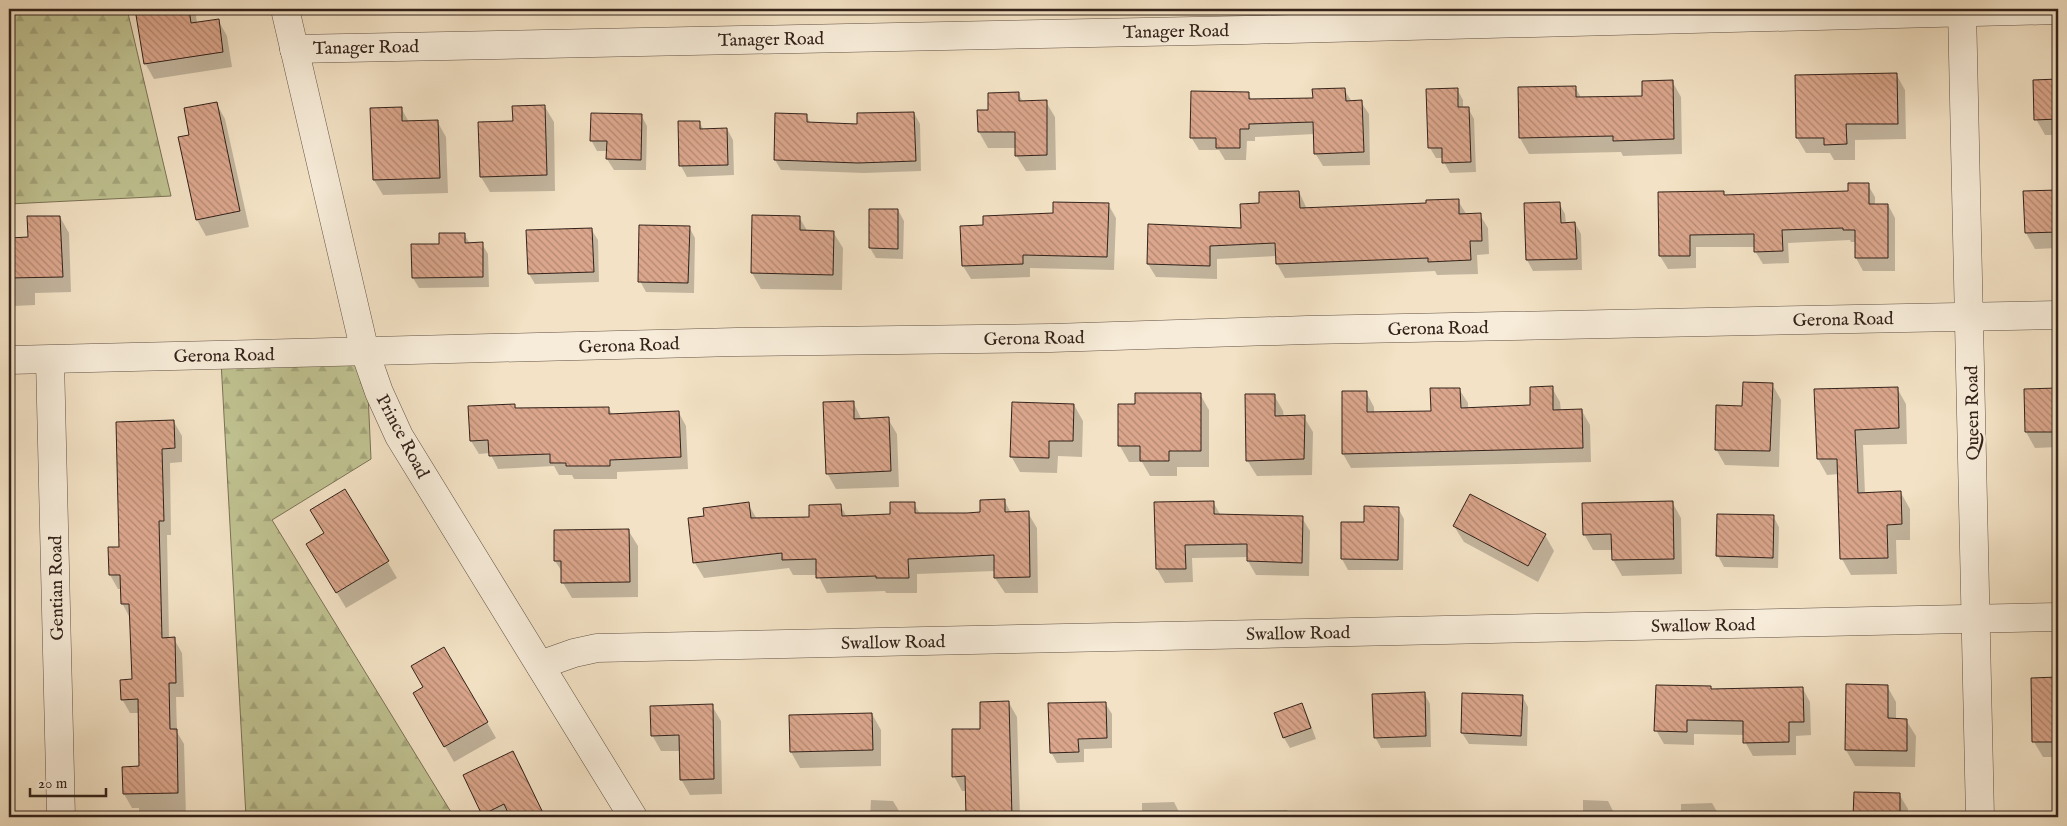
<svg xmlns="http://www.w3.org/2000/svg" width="2067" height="826" font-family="'IM FELL English',serif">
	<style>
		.forest { fill: url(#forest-firs); stroke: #7a7256 }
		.shadow { fill: #0003 }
		.building { fill: url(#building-back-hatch); stroke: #33221a }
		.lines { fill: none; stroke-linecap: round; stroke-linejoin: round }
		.minor-casing { stroke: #635245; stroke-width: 29 }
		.minor { stroke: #f7ecd9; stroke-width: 28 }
		.labels { text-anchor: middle; stroke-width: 5; stroke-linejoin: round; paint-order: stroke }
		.street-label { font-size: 18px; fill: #33221a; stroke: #f7ecd9 }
	</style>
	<defs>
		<pattern id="forest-firs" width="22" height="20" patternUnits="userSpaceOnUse" patternTransform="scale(1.25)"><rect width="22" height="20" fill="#c0c291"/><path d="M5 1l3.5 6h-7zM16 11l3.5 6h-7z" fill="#a5a67c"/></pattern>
		<pattern id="building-back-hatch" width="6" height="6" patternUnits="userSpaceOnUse" patternTransform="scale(1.25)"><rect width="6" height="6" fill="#dba68c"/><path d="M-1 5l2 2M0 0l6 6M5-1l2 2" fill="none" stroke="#b28772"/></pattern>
	</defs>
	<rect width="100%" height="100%" fill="#f3e2c5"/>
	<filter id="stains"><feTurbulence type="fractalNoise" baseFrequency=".004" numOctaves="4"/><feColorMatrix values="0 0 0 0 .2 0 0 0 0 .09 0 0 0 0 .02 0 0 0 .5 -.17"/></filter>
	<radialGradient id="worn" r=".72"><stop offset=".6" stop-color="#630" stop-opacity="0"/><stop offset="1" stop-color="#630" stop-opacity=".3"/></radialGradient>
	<g class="forest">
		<path d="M9,9H127L171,196L9,204Z"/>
		<path d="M366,350L371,459L272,520L454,817H246L221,361Z"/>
	</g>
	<g class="shadow">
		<path d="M136,9H195L197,23L218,20L227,36L232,67L154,79L145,63Z"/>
		<path d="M1896,74L1905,90L1906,139L1855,140V160H1834L1830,153H1806L1797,138Z"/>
		<path d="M2058,80V135H2045L2036,119L2034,81Z"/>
		<path d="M1672,81L1681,97L1682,154L1623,156L1621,152L1529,154L1520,138L1519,88L1575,87L1582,99L1644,97Z"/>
		<path d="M1344,89L1352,102H1361L1369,114L1370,165L1323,166L1315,153V134L1255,137V141H1247L1246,160H1225L1219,150H1199L1191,137L1248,93L1252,100L1314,99Z"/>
		<path d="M1457,89L1463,100V108H1468L1474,119L1476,172L1450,173L1444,162V158H1436L1430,148Z"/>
		<path d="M1018,93L1023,102H1046L1055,117L1056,170L1026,171L1016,155V148H988L979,132L978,112L990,111Z"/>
		<path d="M216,103L225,119L249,227L206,236L197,220L191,136Z"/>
		<path d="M545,107L554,122L555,191L490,192L481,177L514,122Z"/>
		<path d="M401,108L409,122L437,121L446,137L448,193L383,195L374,180Z"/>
		<path d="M914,113L920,124L921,171L864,173L781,170L775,160L806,115L811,124L859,125Z"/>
		<path d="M641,115L647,126L646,170H614L607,159L608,151H597L591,140Z"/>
		<path d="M699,122L704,130L727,129L733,140L734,175L687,177L681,166L680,123Z"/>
		<path d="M1868,185L1875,197V205H1888L1895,218V271H1863L1856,258V242H1851L1850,240L1788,243L1789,263L1763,264L1755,251V247H1696V268L1668,269L1660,256L1723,193L1725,196L1849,192Z"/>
		<path d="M2058,191V248L2035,249L2026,233L2024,192Z"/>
		<path d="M1299,192L1307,209L1428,204L1458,201L1467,215H1480L1488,228L1489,254L1477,255L1478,274L1437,275L1435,271L1285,278L1277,264V256L1217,259V279L1156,277L1148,264L1242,229L1260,204Z"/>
		<path d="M1559,203L1565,214L1566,224L1575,223L1581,234L1582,270L1533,271L1527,260L1525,204Z"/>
		<path d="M1108,204L1116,218L1114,270L1030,268V277L971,279L963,266L961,227L985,226Z"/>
		<path d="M898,210L904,221L903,259L876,258L870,248Z"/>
		<path d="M60,217L69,233L71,292L35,293V305L13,306L9,300V239L29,238Z"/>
		<path d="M799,217L808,232H833L843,248L842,290L761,289L752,273Z"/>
		<path d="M689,227L695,238L694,293L646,292L640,281Z"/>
		<path d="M591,229L598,240L599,282L535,284L529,274Z"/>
		<path d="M464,234L470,244H482L488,254L489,287L419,288L413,278L440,245Z"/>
		<path d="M2055,380H2058V447L2035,448L2026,432L2055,390Z"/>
		<path d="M1772,384L1781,400L1779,467L1725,465L1716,449L1743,407Z"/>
		<path d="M1552,388L1560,402L1561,411H1582L1590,425L1591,462L1351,468L1343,454L1366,392L1374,407V413L1432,412L1459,389L1468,403V409L1531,406Z"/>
		<path d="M1897,388L1906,404L1907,444L1863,445L1865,494L1901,493L1910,509V540H1896L1897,574L1851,575L1842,559L1839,474L1827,475L1818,459Z"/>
		<path d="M1200,394L1209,410V467H1177V476H1150L1142,462H1129L1120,446L1136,405Z"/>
		<path d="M1274,395L1283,411L1284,417H1304L1313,432L1312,475L1257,476L1247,460Z"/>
		<path d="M853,402L862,420L888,419L897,434L899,487L836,489L827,473Z"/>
		<path d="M514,405L517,409L608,408L613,415L679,413L686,426L688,469L617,472V479H574L572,475H559L554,466L498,469L490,453L479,454L471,441Z"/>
		<path d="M1074,405L1083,421L1082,457L1058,456L1057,473L1020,472L1011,456Z"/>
		<path d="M174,422L182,436V462L170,463L171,535H167L169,639H174L182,653L184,697H176L177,732L184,744L186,817H139V808H132L124,794L140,767L139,713H130L122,699L133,680L130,618L122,603V589H118L110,575V548H120Z"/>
		<path d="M2053,481H2058V541L2054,534Z"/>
		<path d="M345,491L397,578L346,608L317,560Z"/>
		<path d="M1004,500L1011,513H1028L1037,528L1038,593H1005L995,578V571L917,574V593H886L885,591L827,593L818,575H793L789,568L704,578L695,563L705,517L748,504L757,519H810L840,505L847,517L891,516L914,504L920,514L981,513Z"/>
		<path d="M1213,502L1221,516L1302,518L1310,531L1309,576L1256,575L1248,561V557L1192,558L1193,582L1165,583L1157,569L1155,504Z"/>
		<path d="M1672,502L1681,518L1682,574L1622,576L1613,560V550H1593L1584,534Z"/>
		<path d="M1398,508L1404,519L1403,570H1348L1342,559L1365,523Z"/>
		<path d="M1773,516L1779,527L1778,568L1724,567L1718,556Z"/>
		<path d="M1454,526L1545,535L1554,551L1538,582L1464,542Z"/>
		<path d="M628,530L638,546V597L572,598L563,583V573L555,561Z"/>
		<path d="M444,648L496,738L454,762L414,693L425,687Z"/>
		<path d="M2033,679H2058V757H2043L2034,742Z"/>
		<path d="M1887,686L1896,702V720H1906L1916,736L1915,767L1855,766L1846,750Z"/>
		<path d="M1710,688L1712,690L1803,689L1810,702L1811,735L1796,736V755L1753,756L1745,742V735L1694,734V745L1664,744L1656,730Z"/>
		<path d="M1424,693L1430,704L1431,747L1381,748L1375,737Z"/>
		<path d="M1464,694L1522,696L1528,707L1527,746L1469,744L1462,733Z"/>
		<path d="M1009,703L1017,717L1020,817H967L966,791H962L954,776L981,730Z"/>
		<path d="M1105,703L1112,714V748L1084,749V762L1057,763L1051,752Z"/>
		<path d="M1301,704L1307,715L1316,739L1290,748L1284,738L1276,713Z"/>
		<path d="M712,706L721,721L722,794L690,795L681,779V751H661L652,735Z"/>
		<path d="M872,714L881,730V766L800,768L791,752Z"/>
		<path d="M513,753L521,766L545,817H485L465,776Z"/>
		<path d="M1855,794H1899L1908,809V817H1854Z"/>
		<path d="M871,800L893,801L899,811V817H844H870Z"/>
		<path d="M1583,800L1608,801L1616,817H1552H1560V811L1583,812Z"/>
		<path d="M1174,802L1180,814H1194L1196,817H1142V803Z"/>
		<path d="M1712,803L1720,817H1651L1681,815V804Z"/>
		<path d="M1287,810L1291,817H1238V811Z"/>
		<rect x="2036" y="811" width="22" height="6"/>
		<path d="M792,813L794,817H724V816Z"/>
		<path d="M1428,814L1430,817H1335V816Z"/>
	</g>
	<g class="building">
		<path d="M135,9H189L191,23L219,19L223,52L144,64Z"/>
		<path d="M1897,73L1898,124H1846L1847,144L1824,145V138H1796L1795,75Z"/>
		<path d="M2058,79V119L2034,120L2033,80Z"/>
		<path d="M1673,80L1674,139L1613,141V136L1519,138L1518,87L1576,86V97L1642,96V81Z"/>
		<path d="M1345,88L1346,101L1362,100L1364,152L1314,154L1313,122L1249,124V129H1240V148H1216V138H1190L1191,91L1249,92V99L1313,98L1312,89Z"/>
		<path d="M1458,88V107H1469L1471,162L1442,163V148H1428L1426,89Z"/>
		<path d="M1019,92V101L1047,100V155L1015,156V132H978L977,110H988V93Z"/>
		<path d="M217,102L240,211L196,220L178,137L189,135L184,108Z"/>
		<path d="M545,105L547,175L480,177L478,122L513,121L512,106Z"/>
		<path d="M402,107V121L438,120L440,178L373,180L370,108Z"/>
		<path d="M914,112L916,161L858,163L774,160L775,113L807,114V122L857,124V113Z"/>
		<path d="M591,113L642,114L641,160L606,159L607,141H590Z"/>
		<path d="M678,121H700V129L727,128L728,165L679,166Z"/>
		<path d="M1848,183H1869V204H1888V258H1855V230H1843V228L1782,230L1783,251L1754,252V234L1690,235V256H1659L1658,192L1724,191V195L1848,191Z"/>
		<path d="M2058,190V232L2025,233L2023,191Z"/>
		<path d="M1299,191L1300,208L1426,203V200L1459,199V214L1481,213L1482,241H1470L1471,260L1428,262V258L1276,264L1275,243L1210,246V266L1147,264L1148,224L1241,228L1240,204L1259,203V192Z"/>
		<path d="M1053,202L1109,203L1107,257L1023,255V264L962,266L960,226L983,225V216L1053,213Z"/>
		<path d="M1560,202L1561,223L1575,222L1577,259L1526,260L1524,203Z"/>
		<path d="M869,209H898V249L869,248Z"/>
		<path d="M752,215L800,216V230L834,231L833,275L751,273Z"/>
		<path d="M27,216H60L63,277L9,278V238L28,237Z"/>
		<path d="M639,225L690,226L688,283L638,282Z"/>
		<path d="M592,228L594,272L528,274L526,230Z"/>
		<path d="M439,233H465V243L483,242V277L412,278L411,244H439Z"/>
		<path d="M1743,382L1773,383L1770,451L1715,450L1716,405L1742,406Z"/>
		<path d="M1553,386V410L1582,409L1583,448L1342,454V391H1367V412L1431,411L1430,388H1460L1461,408L1530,405V387Z"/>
		<path d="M1898,387L1899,428L1855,430L1858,493L1901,491L1902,524L1887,525L1888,558L1840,559L1837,459H1817L1814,389Z"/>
		<path d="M2058,388V432H2025L2024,389Z"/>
		<path d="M1135,393H1201V451H1169V461H1140V446H1118V404H1135Z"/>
		<path d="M1245,394H1275V416L1305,415L1304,459L1246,461Z"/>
		<path d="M854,401V419L889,417L891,471L826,474L823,402Z"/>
		<path d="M1012,402L1074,404L1073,441H1049V458L1010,457Z"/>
		<path d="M515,404V408L609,407V414L679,411L681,457L610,460V466H566V463H550V454L489,456L488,440L470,441L468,406Z"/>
		<path d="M174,420L175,448L162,449L164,521H159L162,638L175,637L176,683H169L170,729H177L178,793L123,794L122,767L139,766L138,699L121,700L120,680L132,679L129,604H121L120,575H109L108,547H119L116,422Z"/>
		<path d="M345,489L389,561L336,593L306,544L324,533L310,510Z"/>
		<path d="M1470,494L1546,534L1528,566L1453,526Z"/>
		<path d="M1005,499V512L1029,511L1030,577L994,578V555L908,559L909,578H876V576L816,578V559L782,560V553L693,563L688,518L704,516L703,508L749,502L751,518L809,517V505L841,504L842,516L890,514V502H915V513H967L980,512V500Z"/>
		<path d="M1214,501V514L1303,516L1302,563L1247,561V544L1185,545L1186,569H1156L1154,502Z"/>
		<path d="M1673,501L1674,559L1612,560L1611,534L1583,535L1582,503Z"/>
		<path d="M1364,506L1399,507L1398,560L1341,559V522H1364Z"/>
		<path d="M1717,514L1774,515L1773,558L1716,556Z"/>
		<path d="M629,529L630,582L561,583V561H554V530Z"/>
		<path d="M444,647L488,722L444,747L413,693L423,687L411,666Z"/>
		<path d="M2058,677V742H2032L2031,678Z"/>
		<path d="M1846,684L1888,685V718L1907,719V751L1845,750Z"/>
		<path d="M1656,685L1711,686V689L1803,687L1804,722H1789V742L1743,743V721L1687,720V732L1654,731Z"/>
		<path d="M1425,692L1426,736L1374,738L1372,694Z"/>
		<path d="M1462,693L1523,695L1521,736L1461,733Z"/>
		<path d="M1009,701L1012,817H966L965,776L952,777V729H980V702Z"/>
		<path d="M1106,702L1107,738L1078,739L1079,752L1050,753L1048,703Z"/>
		<path d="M1302,703L1311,728L1283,738L1274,713Z"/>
		<path d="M713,704L714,779L680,780L679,735L651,736L650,706Z"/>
		<path d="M872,713L873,750L790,752L789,715Z"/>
		<path d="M513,751L545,817H510L504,804L482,815L463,775Z"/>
		<path d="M1854,792L1900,793V817H1853Z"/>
	</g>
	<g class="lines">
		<defs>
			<g id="minor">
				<path d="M285,9L365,352L379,392L399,436L633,817"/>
				<path d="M1962,9L1980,817"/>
				<path d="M294,49L1245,30L2058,10"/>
				<path d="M9,360L736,342L1051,338L1307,330L2058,315"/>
				<path d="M50,360L61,817"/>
				<path d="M540,665L574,653L597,648L2058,617"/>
			</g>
		</defs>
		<use href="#minor" class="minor-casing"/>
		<use href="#minor" class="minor"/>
	</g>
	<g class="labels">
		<g class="street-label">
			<text transform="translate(1176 31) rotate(-1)" y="6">Tanager Road</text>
			<text transform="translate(771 39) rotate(-1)" y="6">Tanager Road</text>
			<text transform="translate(366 47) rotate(-1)" y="6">Tanager Road</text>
			<text transform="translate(1843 319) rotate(-1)" y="6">Gerona Road</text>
			<text transform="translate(1438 328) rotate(-1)" y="6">Gerona Road</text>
			<text transform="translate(1034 338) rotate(-1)" y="6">Gerona Road</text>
			<text transform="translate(629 345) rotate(-2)" y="6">Gerona Road</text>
			<text transform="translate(224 355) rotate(-1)" y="6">Gerona Road</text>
			<text transform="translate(1972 413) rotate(-91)" y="6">Queen Road</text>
			<text transform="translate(403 436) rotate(62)" y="6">Prince Road</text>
			<text transform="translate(56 588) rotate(-91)" y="6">Gentian Road</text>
			<text transform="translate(1703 625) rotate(-1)" y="6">Swallow Road</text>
			<text transform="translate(1298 633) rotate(-1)" y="6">Swallow Road</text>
			<text transform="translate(893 642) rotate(-1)" y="6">Swallow Road</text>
		</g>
	</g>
	<rect width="2067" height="826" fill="none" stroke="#f3e2c5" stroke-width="30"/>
	<rect x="10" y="10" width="2047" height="806" fill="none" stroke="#33221a" stroke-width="2.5"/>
	<rect x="15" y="15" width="2037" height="796" fill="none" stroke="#33221a"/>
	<path d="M30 788v8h76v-8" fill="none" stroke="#33221a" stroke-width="2.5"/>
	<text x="38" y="788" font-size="15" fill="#33221a" stroke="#f7ecd9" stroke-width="4" paint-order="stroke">20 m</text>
	<rect width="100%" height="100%" filter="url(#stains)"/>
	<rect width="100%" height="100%" fill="url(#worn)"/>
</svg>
